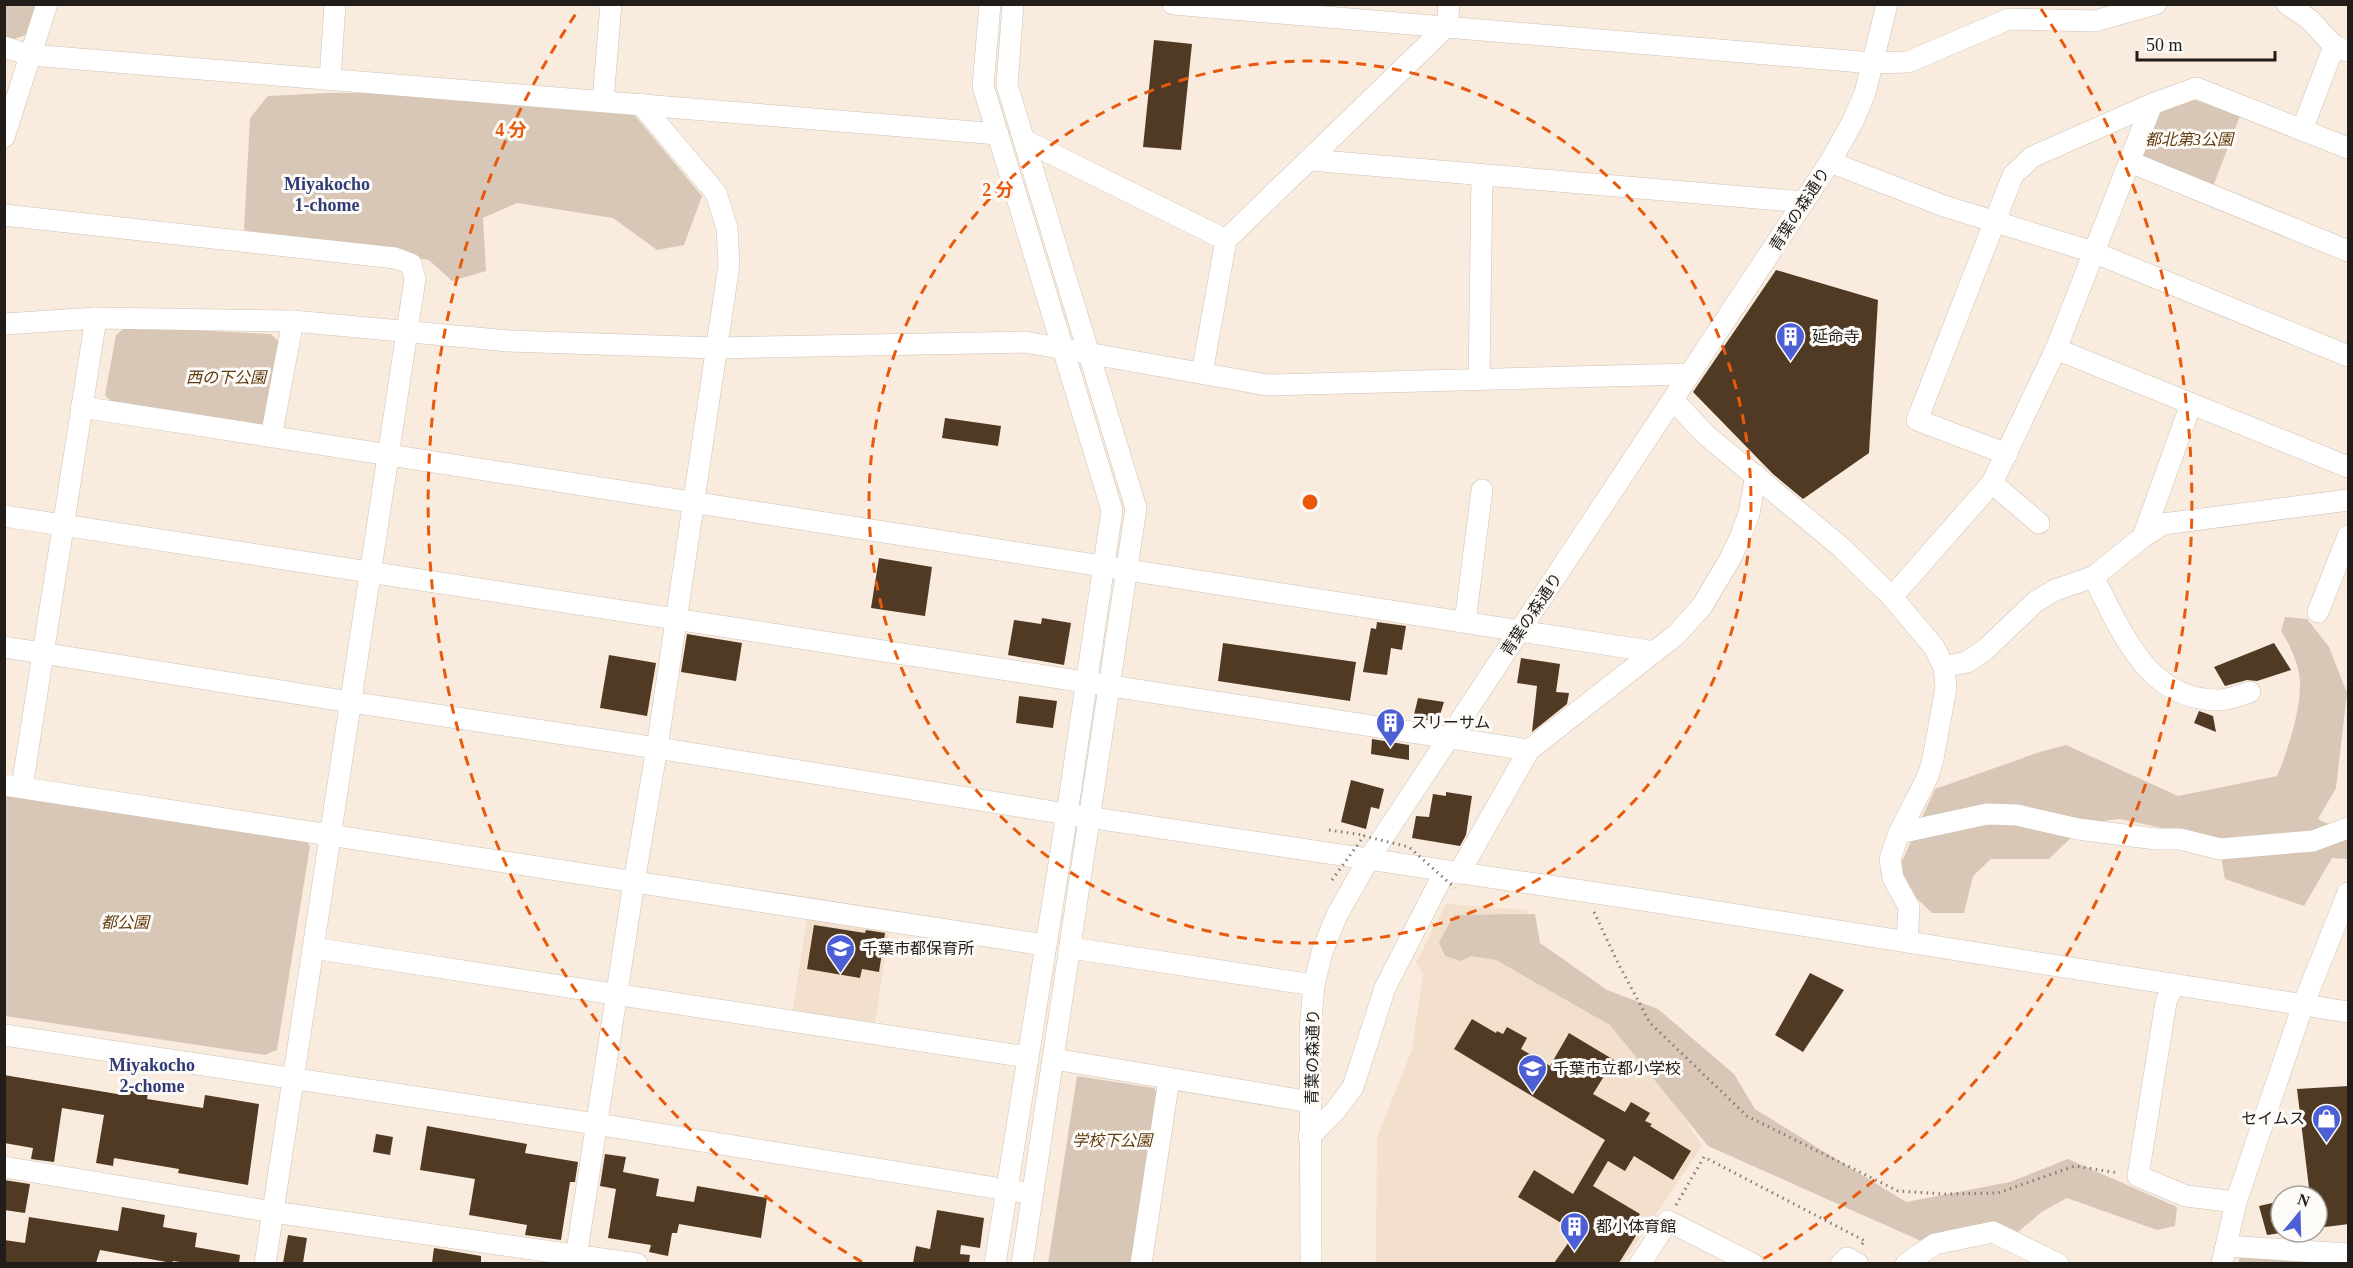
<svg xmlns="http://www.w3.org/2000/svg" width="2353" height="1268" font-family="'Times New Roman','Noto Sans JP',serif">
	<style>
		.built { fill: #f2dfcc }
		.green { fill: #d8c7b6 }
		.building { fill: #513a23 }
		.lines { fill: none; stroke-linecap: round; stroke-linejoin: round }
		.minor-casing { stroke: #cfc2b5; stroke-width: 22 }
		.path { stroke: #857c73; stroke-width: 3; stroke-dasharray: 1.5 4.5; stroke-linecap: butt }
		.minor { stroke: #fff; stroke-width: 21 }
		.path-bridge { stroke: #857c73; stroke-width: 3; stroke-dasharray: 1.5 4.5; stroke-linecap: butt }
		.ring { fill: none; stroke: #e8590c; stroke-width: 3; stroke-dasharray: 10 8 }
		.labels { text-anchor: middle; stroke-width: 6; stroke-linejoin: round; paint-order: stroke }
		.park-label { font-size: 16px; font-style: italic; fill: #623c0e; stroke: #fdfbf8 }
		.street-label { font-size: 16px; fill: #221d18; stroke: #fdfbf8 }
		.poi-label { font-size: 16px; fill: #221d18; stroke: #fdfbf8; text-anchor: start }
		.neighbourhood-label { font-size: 18px; font-weight: bold; fill: #303b76; stroke: #fdfbf8 }
		.centre { fill: #e8590c; stroke: #fdfbf8; stroke-width: 3 }
		.ring-label { font-size: 18px; text-anchor: middle; font-weight: bold; fill: #e8590c; stroke: #fdfbf8; stroke-width: 6; stroke-linejoin: round; paint-order: stroke }
	</style>
	<rect width="100%" height="100%" fill="#f9ebde"/>
	<g class="built">
		<path d="M1446,904L1527,910L1528,965L1638,1046L1702,1146L1623,1263L1376,1264L1377,1137L1412,1050L1423,974L1416,963Z"/>
		<path d="M807,918L889,931L874,1029L792,1016Z"/>
	</g>
	<g class="green">
		<path d="M4,5H37L26,35L13,39L5,37Z"/>
		<path d="M327,93H400L632,112L702,196L684,245L657,250L613,218L517,203L483,218L486,271L452,281L429,260L244,230L250,118L268,96Z"/>
		<path d="M2189,98L2240,116L2212,189L2142,161L2140,153L2157,111Z"/>
		<path d="M126,327L271,334L282,345L269,422L260,428L114,405L105,395L116,335Z"/>
		<path d="M2285,617L2307,619L2329,647L2347,693L2336,788L2318,819L2348,833V859L2332,858L2304,906L2225,879L2218,840L2120,819L2086,823L2049,859H1991L1973,876L1964,913H1932L1909,891L1899,868L1935,789L2040,752L2066,745L2178,796L2277,776C2288,750 2300,713 2300,684C2300,666 2290,645 2281,631Z"/>
		<path d="M4,792L304,838L310,846L277,1050L265,1055L5,1016Z"/>
		<path d="M1535,914L1540,943L1607,990L1658,1009L1734,1074L1755,1109L1906,1202L2010,1182L2068,1159L2177,1207L2175,1226L2157,1230L2067,1198L2043,1211L2018,1232L1992,1223L1921,1241L1708,1146L1610,1025L1496,960L1471,956L1461,961L1445,956L1439,942L1454,915Z"/>
		<path d="M1077,1076L1154,1088L1164,1102L1138,1263L1048,1264Z"/>
		<path d="M2241,1253L2348,1264H2238Z"/>
	</g>
	<g class="building">
		<path d="M1154,40L1192,44L1181,150L1143,147Z"/>
		<path d="M1776,270L1878,300L1869,453L1803,499L1773,474L1693,392Z"/>
		<path d="M945,418L1001,426L998,446L942,438Z"/>
		<path d="M879,558L932,567L925,616L871,608Z"/>
		<path d="M1042,618L1071,623L1064,665L1008,655L1014,620L1041,624Z"/>
		<path d="M1377,622L1406,626L1402,650L1391,648L1387,675L1363,672L1371,628L1376,629Z"/>
		<path d="M687,634L742,643L736,681L681,672Z"/>
		<path d="M1223,643L1356,662L1350,701L1218,681Z"/>
		<path d="M2274,643L2291,670L2257,681L2247,680L2225,686L2214,667Z"/>
		<path d="M609,655L656,663L647,716L600,708Z"/>
		<path d="M1521,658L1560,664L1556,692L1569,693L1567,704L1532,732L1537,686L1517,683Z"/>
		<path d="M1019,696L1057,701L1053,728L1016,723Z"/>
		<path d="M1418,698L1444,702L1438,721L1413,719Z"/>
		<path d="M2199,711L2213,716L2216,732L2194,723Z"/>
		<path d="M1372,739L1409,745V760L1371,754Z"/>
		<path d="M1351,780L1384,789L1379,809L1371,807L1366,829L1341,822Z"/>
		<path d="M1446,792L1472,796L1466,835L1460,846L1412,838L1416,816L1429,817L1433,794L1446,796Z"/>
		<path d="M814,925L865,933L866,930L885,933L879,972L862,969L860,978L807,969Z"/>
		<path d="M1810,973L1844,990L1803,1052L1775,1035Z"/>
		<path d="M1472,1019L1496,1033L1497,1031L1503,1034L1507,1027L1527,1038L1521,1049L1550,1066L1569,1033L1614,1060L1593,1094L1625,1112L1631,1102L1650,1113L1645,1121L1652,1124L1650,1126L1691,1151L1673,1180L1634,1156L1625,1171L1608,1161L1593,1186L1640,1214L1630,1230L1637,1234L1619,1263H1554L1576,1232L1518,1197L1534,1170L1573,1194L1605,1140L1454,1049Z"/>
		<path d="M4,1075L123,1095L125,1083L149,1087L147,1099L203,1108L205,1095L259,1104L248,1185L178,1173L179,1169L114,1158L113,1166L96,1163L104,1115L62,1108L54,1162L31,1159L33,1148L4,1143Z"/>
		<path d="M2349,1086V1224L2317,1228V1196H2310L2297,1089Z"/>
		<path d="M427,1126L527,1144L525,1153L578,1162L575,1182H570L561,1240L525,1235L527,1225L469,1215L475,1179L420,1170Z"/>
		<path d="M376,1134L393,1137L390,1155L373,1152Z"/>
		<path d="M605,1154L626,1157L623,1172L659,1179L656,1196L694,1202L697,1186L767,1198L761,1238L679,1224L677,1233H672L668,1256L649,1252L651,1245L608,1238L616,1189L600,1186Z"/>
		<path d="M4,1180L30,1184L25,1213L4,1210Z"/>
		<path d="M2281,1201V1233L2267,1235L2259,1206Z"/>
		<path d="M122,1207L165,1215L163,1227L197,1233L195,1247L240,1255L239,1263H187L173,1261L172,1263L100,1250L96,1263H4V1240L25,1243L29,1217L118,1231Z"/>
		<path d="M937,1210L984,1218L980,1248L961,1245L960,1254L970,1255L969,1263H913L916,1246L930,1249Z"/>
		<path d="M288,1235L307,1238L303,1263H283Z"/>
		<path d="M434,1248L481,1256V1263H432Z"/>
	</g>
	<g class="lines">
		<defs>
			<g id="minor">
				<path d="M990,4L983,86L1112,510L1067,814L995,1264"/>
				<path d="M1013,4L1007,85L1136,508L1022,1264"/>
				<path d="M1173,4L1873,63L1908,62L2009,19L2095,21L2156,4"/>
				<path d="M2287,4L2310,20L2334,46L2348,51"/>
				<path d="M4,47L30,55L998,134"/>
				<path d="M330,79L335,4"/>
				<path d="M603,101L611,4"/>
				<path d="M2302,130L2334,46"/>
				<path d="M4,137L47,4"/>
				<path d="M1024,140L1226,240"/>
				<path d="M1310,160L1804,202"/>
				<path d="M1830,162L1944,206L2093,252L2348,356"/>
				<path d="M2130,162L2348,251"/>
				<path d="M4,215L395,258L411,264L415,279L265,1264"/>
				<path d="M4,324L96,318L293,321L509,341L716,348L1025,342L1267,385L1689,374"/>
				<path d="M2056,349L2348,467"/>
				<path d="M1202,373L1226,240L1447,26L1449,4"/>
				<path d="M1479,380L1482,175"/>
				<path d="M1673,400L1706,435L1842,548L1892,597L1934,647L1944,667L1946,688L1933,759L1928,776L1899,833L1890,859L1893,878L1909,907L1907,942"/>
				<path d="M81,407L1655,652"/>
				<path d="M271,437L293,321"/>
				<path d="M2007,454L1917,420L2013,175L2032,157L2152,104L2196,88L2348,148"/>
				<path d="M1992,483L2039,523"/>
				<path d="M4,516L1529,750"/>
				<path d="M2143,537L2191,404"/>
				<path d="M2093,577C2122,630 2146,701 2219,700C2229,700 2240,695 2250,692"/>
				<path d="M1892,597L1992,483L2056,349L2152,104"/>
				<path d="M2318,612L2348,536"/>
				<path d="M1465,622L1482,490"/>
				<path d="M4,647L350,702L657,748L1067,814L1643,900L2348,1012"/>
				<path d="M1944,667L1967,662L1986,649L2035,602L2055,590L2093,577L2143,537L2163,524L2348,500"/>
				<path d="M4,785L1045,945"/>
				<path d="M22,787L96,318"/>
				<path d="M1899,833L1987,814L2017,815L2078,829L2156,839H2180L2220,849L2313,841L2348,828"/>
				<path d="M1459,873L1529,750L1677,634L1702,606L1730,559L1740,538L1749,514L1756,475"/>
				<path d="M313,948L1027,1057"/>
				<path d="M1071,948L1314,985"/>
				<path d="M2174,984L2166,1002L2138,1176L2186,1196L2236,1202"/>
				<path d="M4,1035L596,1124L1021,1192"/>
				<path d="M1054,1059L1311,1102"/>
				<path d="M1309,1137L1335,1111L1353,1087L1385,988L1445,871"/>
				<path d="M4,1167L273,1212L637,1264"/>
				<path d="M2226,1246L2348,1254"/>
				<path d="M575,1264L634,882L657,748L729,265L727,228L716,193L641,104"/>
				<path d="M1141,1264L1169,1079"/>
				<path d="M1311,1264L1310,1031L1314,985L1322,952L1337,915L1368,860L1830,162L1852,123L1865,93L1887,4"/>
				<path d="M1640,1264L1668,1221L1753,1264"/>
				<path d="M1841,1264L1847,1258L1858,1264"/>
				<path d="M1906,1264L1935,1244L1993,1232L2058,1264"/>
				<path d="M2222,1264L2236,1202L2303,1005L2348,893"/>
			</g>
		</defs>
		<use href="#minor" class="minor-casing"/>
		<g class="path">
			<path d="M1329,830L1363,835"/>
			<path d="M1594,912L1618,963L1650,1023L1747,1116L1898,1191L1944,1194L1998,1193L2075,1166L2119,1173"/>
			<path d="M1676,1205L1704,1157L1865,1241L1861,1245"/>
		</g>
		<use href="#minor" class="minor"/>
		<path class="path-bridge" d="M1332,880L1364,836L1409,847L1455,888"/>
	</g>
	<g class="ring">
		<circle cx="1310" cy="502" r="441"/>
		<path d="M862 1262A882 882 0 0 1 579 9M2041 9A882 882 0 0 1 1758 1262"/>
	</g>
	<defs>
		<symbol id="building-pin" viewBox="-11 -11 22 30"><path d="M0 17L-7.5 6A9.5 9.5 0 1 1 7.5 6Z" fill="#4d5fd4" stroke="#fdfbf8"/><path d="M-4-6H4V6H1V3H-1V6H-4ZM-2.5-4.3h1.7v1.8h-1.7ZM.8-4.3h1.7v1.8H.8ZM-2.5-1h1.7V.8h-1.7ZM.8-1h1.7V.8H.8Z" fill="#fff"/></symbol>
		<symbol id="school-pin" viewBox="-11 -11 22 30"><path d="M0 17L-7.5 6A9.5 9.5 0 1 1 7.5 6Z" fill="#4d5fd4" stroke="#fdfbf8"/><path d="M0-5L7-2L0 1L-7-2ZM-4 1L0 2.5L4 1V4Q0 6-4 4Z" fill="#fff"/></symbol>
		<symbol id="shop-pin" viewBox="-11 -11 22 30"><path d="M0 17L-7.5 6A9.5 9.5 0 1 1 7.5 6Z" fill="#4d5fd4" stroke="#fdfbf8"/><path d="M-5-2.5h2.3a2.7 3.5 0 0 1 5.4 0H5L5.5 6h-11ZM-1.5-2.5h3a1.5 2.3 0 0 0-3 0Z" fill="#fff"/></symbol>
	</defs>
	<g fill-rule="evenodd">
		<use href="#building-pin" x="1774" y="320" width="33" height="45"/>
		<use href="#building-pin" x="1374" y="706" width="33" height="45"/>
		<use href="#school-pin" x="824" y="932" width="33" height="45"/>
		<use href="#school-pin" x="1516" y="1052" width="33" height="45"/>
		<use href="#shop-pin" x="2310" y="1102" width="33" height="45"/>
		<use href="#building-pin" x="1558" y="1210" width="33" height="45"/>
	</g>
	<g class="labels">
		<g class="park-label">
			<text x="2189" y="145">都北第3公園</text>
			<text x="226" y="383">西の下公園</text>
			<text x="125" y="928">都公園</text>
			<text x="1112" y="1146">学校下公園</text>
		</g>
		<g class="street-label">
			<text transform="translate(1799 209) rotate(-57)" y="6">青葉の森通り</text>
			<text transform="translate(1531 614) rotate(-56)" y="6">青葉の森通り</text>
			<text transform="translate(1312 1057) rotate(-89)" y="6">青葉の森通り</text>
		</g>
		<g class="poi-label">
			<text x="1812" y="342">延命寺</text>
			<text x="1411" y="728">スリーサム</text>
			<text x="862" y="954">千葉市都保育所</text>
			<text x="1553" y="1074">千葉市立都小学校</text>
			<text x="2305" y="1124" text-anchor="end">セイムス</text>
			<text x="1596" y="1232">都小体育館</text>
		</g>
		<g class="neighbourhood-label">
			<text x="327" y="190">Miyakocho<tspan x="327" dy="21">1-chome</tspan></text>
			<text x="152" y="1071">Miyakocho<tspan x="152" dy="21">2-chome</tspan></text>
		</g>
	</g>
	<circle cx="1310" cy="502" r="9" class="centre"/>
	<g class="ring-label">
		<text x="511" y="136">4 分</text>
		<text x="998" y="196">2 分</text>
	</g>
	<rect width="2353" height="1268" fill="none" stroke="#221d18" stroke-width="12"/>
	<g transform="translate(2299 1214) rotate(19)"><circle r="28" fill="#fdfbf8" stroke="#a5a29e" stroke-width="1.5"/>
	<path d="M0-4.5L10 22L0 15L-10 22Z" fill="#4d5fd4"/>
	<text y="-9" font-size="16" font-weight="bold" text-anchor="middle" fill="#221d18">N</text>
	</g>
	<path d="M2137 51v9h138v-9" fill="none" stroke="#221d18" stroke-width="3"/>
	<text x="2146" y="51" font-size="18" fill="#221d18" stroke="#fdfbf8" stroke-width="4.5" paint-order="stroke">50 m</text>
</svg>
